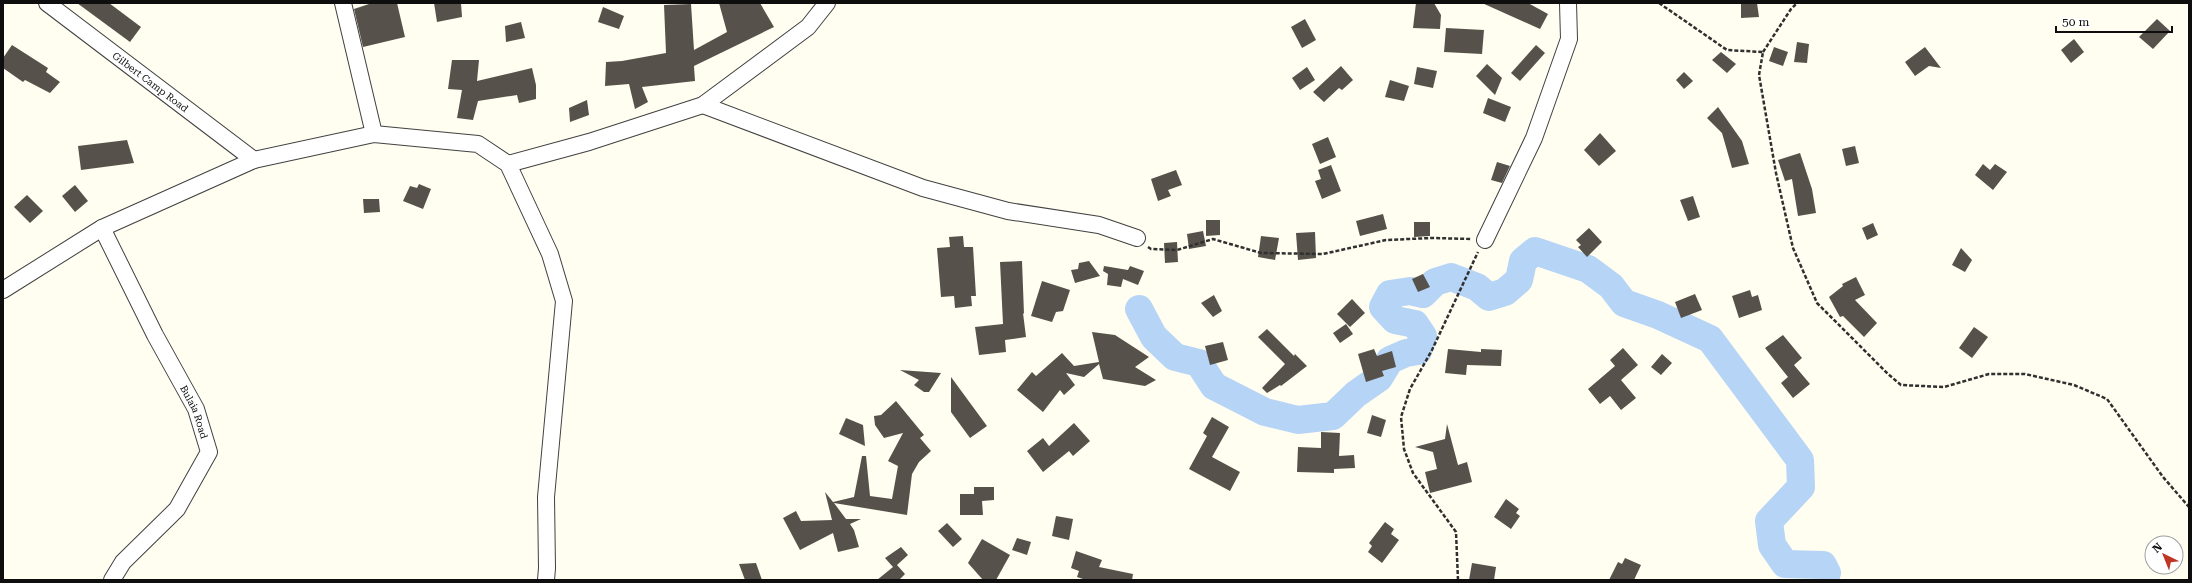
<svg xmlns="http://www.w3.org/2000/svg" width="2192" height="583" font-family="'Roboto Serif',serif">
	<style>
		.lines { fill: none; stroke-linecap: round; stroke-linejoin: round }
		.river { stroke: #b5d4f6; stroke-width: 28 }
		.building { fill: #57514b }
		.minor-casing { stroke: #414141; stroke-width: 18 }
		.path { stroke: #303030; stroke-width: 2.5; stroke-dasharray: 4 2; stroke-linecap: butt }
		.minor { stroke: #fff; stroke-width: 16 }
		.labels { text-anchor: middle; stroke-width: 4; stroke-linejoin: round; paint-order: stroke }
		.street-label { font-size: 10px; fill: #0e0e0e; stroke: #fff }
	</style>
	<rect width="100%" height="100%" fill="#fffef0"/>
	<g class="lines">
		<path class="river" d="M1139,309L1154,337L1175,357L1199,363L1214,386L1265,412L1298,420L1333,416L1356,394L1379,378L1390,360L1406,353L1418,351L1423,336L1415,324L1395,320L1383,307L1390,294L1410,291L1423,294L1435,282L1451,277L1477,287L1489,297L1505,292L1519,280L1523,261L1535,251L1588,269L1611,286L1624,303L1658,315L1710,339L1800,460L1801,487L1769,521L1772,545L1785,564L1823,565L1827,573L1820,580"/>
	</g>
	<g class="building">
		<path d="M77,3H109L141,27L130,42Z"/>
		<path d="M372,3H397L405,37L363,47L354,9Z"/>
		<path d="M434,3H461L462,17L437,22Z"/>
		<path d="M719,3H760L774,27L694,66L695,81L642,87L648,102L635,109L629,84L605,86L606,62L622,61L666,53L664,5L691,4L694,50L727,32Z"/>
		<path d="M1416,3H1434L1441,15L1440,29L1413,28Z"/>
		<path d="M1482,3H1528L1548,14L1540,29Z"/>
		<path d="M1741,3H1757L1759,17L1741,18Z"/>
		<path d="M603,7L624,16L619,29L598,22Z"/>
		<path d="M1305,19L1316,40L1302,48L1291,27Z"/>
		<path d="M2157,19L2170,31L2153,49L2139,37Z"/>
		<path d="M521,22L525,38L506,42L505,26Z"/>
		<path d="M1446,28L1484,30L1482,54L1444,52Z"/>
		<path d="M2074,39L2084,52L2071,63L2061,50Z"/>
		<path d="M1797,42L1809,44L1807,63L1794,62Z"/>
		<path d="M12,45L48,68L46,72L60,82L50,93L25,80L23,82L3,68V58Z"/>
		<path d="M1536,45L1545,53L1520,81L1511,73Z"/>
		<path d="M1774,47L1788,52L1783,66L1769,61Z"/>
		<path d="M1925,47L1941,68L1929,66L1915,76L1905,62Z"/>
		<path d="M1721,52L1736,64L1727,73L1712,60Z"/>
		<path d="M452,60H479L477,81L532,68L536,85V99L519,103L517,95L478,101L473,120L457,118L462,90L448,89Z"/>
		<path d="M1487,64L1502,78L1495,95L1476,76Z"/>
		<path d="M1341,66L1353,80L1342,90L1339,88L1324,102L1313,92Z"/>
		<path d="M1307,67L1315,80L1300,90L1292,78Z"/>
		<path d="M1417,67L1437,71L1433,88L1414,84Z"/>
		<path d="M1684,72L1693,81L1684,89L1676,80Z"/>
		<path d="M1390,80L1409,86L1404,101L1385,97Z"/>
		<path d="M1488,98L1511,107L1505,122L1483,113Z"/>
		<path d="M587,100L589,115L570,122L569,108Z"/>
		<path d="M1718,107L1742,141L1749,164L1732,168L1722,133L1707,118Z"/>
		<path d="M1600,133L1616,151L1599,166L1584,150Z"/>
		<path d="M1328,137L1336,157L1320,164L1312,144Z"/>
		<path d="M127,140L134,163L81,170L78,146Z"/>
		<path d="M1855,146L1859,163L1846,166L1842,149Z"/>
		<path d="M1800,153L1812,189L1816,213L1798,216L1792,179L1785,181L1778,160Z"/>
		<path d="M1497,162L1510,166L1502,183L1491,180Z"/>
		<path d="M1983,164L1990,170L1995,164L2007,172L1993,190L1975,175Z"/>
		<path d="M1331,165L1341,191L1322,199L1315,181L1321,179L1318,170Z"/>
		<path d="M1176,170L1182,185L1168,190L1171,196L1158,201L1151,179Z"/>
		<path d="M419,184L431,189L423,209L403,201L410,186L417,188Z"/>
		<path d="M75,185L88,201L75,212L62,196Z"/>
		<path d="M27,195L43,211L30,223L14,207Z"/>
		<path d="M1693,196L1700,217L1688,221L1680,200Z"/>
		<path d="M363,199H379L380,212L364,213Z"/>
		<path d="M1383,214L1387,229L1360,236L1356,221Z"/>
		<path d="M1206,220H1220V235L1206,236Z"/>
		<path d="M1414,222H1430V236L1414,237Z"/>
		<path d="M1873,223L1878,235L1867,240L1862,228Z"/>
		<path d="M1589,228L1602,242L1587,257L1578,247L1581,245L1576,240Z"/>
		<path d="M1203,231L1206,246L1189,249L1187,234Z"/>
		<path d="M1315,232L1316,258L1298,260L1296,233Z"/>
		<path d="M963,236L964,247H973L976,296H971L972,306L955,308L954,296L941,297L937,248L950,247L949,237Z"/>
		<path d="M1261,236L1279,238L1275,260L1258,257Z"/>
		<path d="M1177,242L1178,262L1165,263L1164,243Z"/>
		<path d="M1961,248L1972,260L1965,272L1952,265Z"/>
		<path d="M1022,261L1024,314L1023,313L1026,337L1005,340L1006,352L979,355L975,327L1003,324L1000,262Z"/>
		<path d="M1089,261L1100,276L1075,283L1071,270L1078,269L1079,263Z"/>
		<path d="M1104,266L1128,270L1130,266L1144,271L1138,285L1123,279L1121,287L1107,285L1108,274L1103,271Z"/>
		<path d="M1423,274L1430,287L1418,292L1412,279Z"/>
		<path d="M1856,277L1865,295L1855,300L1877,323L1864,337L1843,316L1840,317L1829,297L1843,286L1842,284Z"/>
		<path d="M1042,281L1070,290L1063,311L1056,312L1052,322L1031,316Z"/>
		<path d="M1750,290L1752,297L1758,295L1762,310L1739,318L1732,296Z"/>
		<path d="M1695,294L1702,310L1681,318L1675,302Z"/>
		<path d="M1214,295L1222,311L1213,317L1201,303Z"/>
		<path d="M1352,299L1365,313L1350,327L1337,314Z"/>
		<path d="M1346,324L1353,334L1340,343L1333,333Z"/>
		<path d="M1974,327L1988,337L1972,358L1959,348Z"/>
		<path d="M1267,329L1294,356L1295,354L1307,366L1281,386L1280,385L1267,393L1262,388L1285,364L1258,337Z"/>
		<path d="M1092,332L1115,335L1149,357L1135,367L1156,380L1145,386L1103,379L1099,364L1084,377L1066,373L1075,385L1064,395L1060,390L1043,412L1017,390L1032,372L1036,376L1062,353L1074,366L1099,362Z"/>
		<path d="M1783,335L1802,358L1794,365L1810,384L1793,398L1781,383L1788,377L1765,348Z"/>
		<path d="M1223,342L1228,360L1210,365L1205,346Z"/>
		<path d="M1623,348L1638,365L1621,380L1636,398L1621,410L1610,396L1600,404L1588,389L1615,366L1610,360Z"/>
		<path d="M1374,349L1377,356L1392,351L1396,367L1382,371L1384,376L1366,382L1358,354Z"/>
		<path d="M1448,349L1481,352V349L1502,350L1501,366L1467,365L1466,375L1445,373Z"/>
		<path d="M1662,354L1672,363L1661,375L1651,367Z"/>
		<path d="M900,370L941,373L929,392H924L914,385L919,380Z"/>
		<path d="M951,377L987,426L970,438L951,412Z"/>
		<path d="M896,401L924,435L920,438L931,451L919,462L912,474L907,515L834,503L846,519H861L850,524L854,530L859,547L838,552L833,533L800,550L783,518L796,511L801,521L832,520L825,492L833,502L854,497L862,456H866L870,496L892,499L898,466L888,461L903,433L884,438L875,425L874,416L881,415Z"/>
		<path d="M1372,415L1386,420L1381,437L1367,433Z"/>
		<path d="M1212,417L1229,427L1212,457L1240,472L1230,491L1189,469L1207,436L1203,433Z"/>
		<path d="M846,418L863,425L865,446L839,434Z"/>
		<path d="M1074,423L1090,441L1073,456L1069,451L1043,472L1027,451L1043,438L1049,446Z"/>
		<path d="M1447,424L1458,465L1467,462L1472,482L1430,493L1425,472L1437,469L1433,452L1415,447L1445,439Z"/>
		<path d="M1321,432L1340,433L1339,456L1354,455L1355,468L1334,469V473L1297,472L1298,447L1321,448Z"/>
		<path d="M974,487H994V500L982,501L983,515H960V494H974Z"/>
		<path d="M1506,499L1519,509L1516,513L1520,516L1511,529L1494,517Z"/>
		<path d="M1056,516L1073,519L1069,540L1052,536Z"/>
		<path d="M1385,522L1394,529L1391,534L1399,540L1382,563L1368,552L1372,546L1369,543Z"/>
		<path d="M947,523L962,539L953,547L938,531Z"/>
		<path d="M1017,538L1031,542L1027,555L1012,550Z"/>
		<path d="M982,539L1010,555L996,580H983L968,563Z"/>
		<path d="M901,547L908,555L897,565L905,574L899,580H877L893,567L885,558Z"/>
		<path d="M1076,551L1102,560L1099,567L1133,574L1132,580H1086L1077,577L1079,571L1071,568Z"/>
		<path d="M1625,558L1641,565L1634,580H1609L1618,562L1622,564Z"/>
		<path d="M756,563L762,580H745L739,564Z"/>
		<path d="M1472,563L1496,567L1494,580H1469Z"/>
	</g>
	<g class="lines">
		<defs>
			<g id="minor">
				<path id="s1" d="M47,3L254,160"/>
				<path d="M343,3L374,134"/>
				<path d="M703,105L923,188L1008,211L1099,225L1137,238"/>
				<path d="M508,164L589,142L703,105L808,27L827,3"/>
				<path id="s2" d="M102,228L155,335L196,409L209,452L177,509L123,562L112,580"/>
				<path d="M1485,240L1534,138L1569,39L1568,3"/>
				<path d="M3,290L102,228L254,160L374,134L478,144L508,164L550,254L564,301L546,497L547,568L546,580"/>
			</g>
		</defs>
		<use href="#minor" class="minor-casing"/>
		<g class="path">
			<path d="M1659,3L1727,50L1763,52L1759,75L1776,173L1793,248L1817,303L1888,374L1901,385L1944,387L1989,374H2025L2074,385L2107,399L2163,477L2189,507"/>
			<path d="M1763,52L1791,9L1796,4"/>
			<path d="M1148,247L1151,249L1177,250L1213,239L1261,253L1323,254L1386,240L1432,238L1471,239"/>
			<path d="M1458,580L1456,532L1413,473L1404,449L1401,417L1410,389L1432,350L1478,252"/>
		</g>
		<use href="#minor" class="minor"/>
	</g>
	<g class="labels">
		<g class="street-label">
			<text dy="4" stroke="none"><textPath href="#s1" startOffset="130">Gilbert Camp Road</textPath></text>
			<text dy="4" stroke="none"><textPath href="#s2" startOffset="206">Bulaia Road</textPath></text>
		</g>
	</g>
	<rect width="2192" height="583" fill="none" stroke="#0e0e0e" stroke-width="8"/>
	<g transform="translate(2164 555) rotate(317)"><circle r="19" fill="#ffffff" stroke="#9f9f9f"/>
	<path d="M0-3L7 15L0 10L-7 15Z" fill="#c03625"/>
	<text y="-6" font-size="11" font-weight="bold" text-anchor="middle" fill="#0e0e0e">N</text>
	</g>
	<path d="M2056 26v6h116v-6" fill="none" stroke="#0e0e0e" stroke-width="2"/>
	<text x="2062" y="26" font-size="12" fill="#0e0e0e" stroke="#ffffff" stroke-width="3" paint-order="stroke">50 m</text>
</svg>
